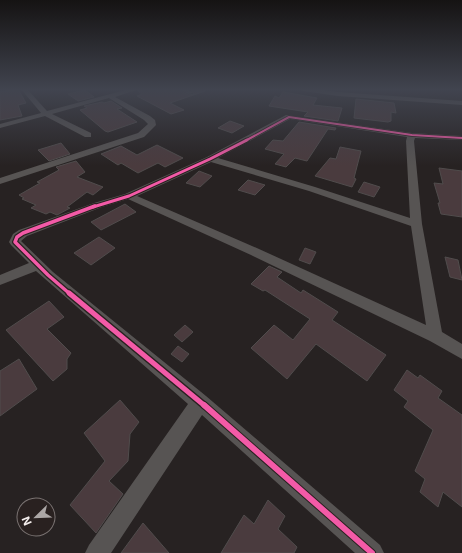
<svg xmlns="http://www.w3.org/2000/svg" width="462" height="553" font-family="Inter,sans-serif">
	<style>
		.building { fill: #4a3b3e; stroke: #504c4c }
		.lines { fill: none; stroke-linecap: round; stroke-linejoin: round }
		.minor { fill: #575453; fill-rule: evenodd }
		.cycleway-far4-casing { stroke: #292120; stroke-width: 3.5 }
		.cycleway-far3-casing { stroke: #292120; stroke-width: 5 }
		.cycleway-far2-casing { stroke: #292120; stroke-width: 6 }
		.cycleway-far1-casing { stroke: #292120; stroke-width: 8 }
		.cycleway-casing { stroke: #292120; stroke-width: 8 }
		.cycleway-far4 { stroke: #f35aa7; stroke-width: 2 }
		.cycleway-far3 { stroke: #f35aa7; stroke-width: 3 }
		.cycleway-far2 { stroke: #f35aa7; stroke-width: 3.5 }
		.cycleway-far1 { stroke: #f35aa7; stroke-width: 5 }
		.cycleway { stroke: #f35aa7; stroke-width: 6 }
	</style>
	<rect width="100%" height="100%" fill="#272222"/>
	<g class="building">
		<path d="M18,89L26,103L18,105L22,116L0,120V92Z"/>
		<path d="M140,89H178L188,95L194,94L190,89H205V91L170,103L184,110L171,114L137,96L142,94L138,91Z"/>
		<path d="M85,90L94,97L78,101L68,94Z"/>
		<path d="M283,92L317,98L313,105L342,108L338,121L304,116L308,112L269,106L275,96L279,98Z"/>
		<path d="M356,99L394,103L396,113L391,112V121L388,122L354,118Z"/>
		<path d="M111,101L122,108L117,109L137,122L108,132L105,131L80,110L87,108L84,106L102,102L104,103Z"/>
		<path d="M230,121L244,126L232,133L218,128Z"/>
		<path d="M299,122L336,128L335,130L328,129L307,161L295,158L286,167L275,164L284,154L265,149L273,140L283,141Z"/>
		<path d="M61,143L70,154L49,161L38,150Z"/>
		<path d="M157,145L183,158L165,167L158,163L138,173L121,163L118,165L101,154L121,146L137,155Z"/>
		<path d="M340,147L361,151L354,178L356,179L352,187L315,176L330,158L336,159Z"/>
		<path d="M76,161L85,172L77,177L103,187L93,195L87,192L67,207L70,208L57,215L50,212L46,214L31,208L36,205L22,199L24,198L19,195L40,183L37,182L59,170L56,167Z"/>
		<path d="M439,168L462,171V217L441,214L438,203H440L434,183L443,184Z"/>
		<path d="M199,171L212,176L200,187L186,183Z"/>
		<path d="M248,180L265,185L255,195L238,190Z"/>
		<path d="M364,182L380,187L374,197L358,192Z"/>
		<path d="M125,204L136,212L101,230L91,222Z"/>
		<path d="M99,237L115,248L91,265L74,253Z"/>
		<path d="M305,248L316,252L310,264L299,260Z"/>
		<path d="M445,257L458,260L462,280L450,277Z"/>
		<path d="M269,266L282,272L277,277L301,293L303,290L338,312L332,320L386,355L367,381L316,344L287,379L251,348L274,325L293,340L310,319L265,290L263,291L251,284Z"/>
		<path d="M49,301L64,317L47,329L71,353L67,359V369L53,381L6,330Z"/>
		<path d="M185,325L193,332L182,342L174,335Z"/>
		<path d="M178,346L189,354L182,362L171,354Z"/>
		<path d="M19,359L37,389L0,416V371Z"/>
		<path d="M407,370L418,378L420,375L442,391L438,398L462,415V507L443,492L438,507L420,492L425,479L415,471L433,430L404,407L408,401L394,390Z"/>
		<path d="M120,400L139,422L130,434L128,461L109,481L123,494L96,533L70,505L105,461L84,433Z"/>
		<path d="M268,500L285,516L278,529L297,547L294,553H221L244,515L254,524Z"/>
		<path d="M143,523L169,553H121Z"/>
	</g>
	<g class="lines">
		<g class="minor">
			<path d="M21,89H27L47,111L129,89H139L115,97L150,116L155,120L156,125L144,137L0,184V178L138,133L148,124L144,120L109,98L52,114L91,133V137H85L45,116L0,128V124L41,113Z"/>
			<path d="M179,89H187L193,93L188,94Z"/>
			<path d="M300,89H316L338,92L462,101V105L338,96L303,91Z"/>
			<path d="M286,115L412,133L462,136V140L415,138L414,141L422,224L442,332L462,344V359L430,341L251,255L128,199L102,207L27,236L21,241L53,272L206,396L380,545L384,553H355L202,415L111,553H85L89,545L188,404L36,271L0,285V275L29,263L11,245L9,242L13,234L19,230L94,203L125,194L207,157ZM290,119L407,137L406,141L410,218L315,187L218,158ZM211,162L309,191L411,226L426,325L259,249L137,196Z"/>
		</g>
		<defs>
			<path id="cycleway-far4" d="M245,141L289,117L412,135L462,138"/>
			<path id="cycleway-far3" d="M93,207L129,196L210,159L247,140"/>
			<path id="cycleway-far2" d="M70,294L48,275L15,242L17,237L23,233L95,206"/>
			<path id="cycleway-far1" d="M69,293L205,406"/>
			<path id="cycleway" d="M204,405L372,553"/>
		</defs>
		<use href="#cycleway-far4" class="cycleway-far4-casing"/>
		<use href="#cycleway-far3" class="cycleway-far3-casing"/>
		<use href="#cycleway-far2" class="cycleway-far2-casing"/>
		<use href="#cycleway-far1" class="cycleway-far1-casing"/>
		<use href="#cycleway" class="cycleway-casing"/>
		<use href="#cycleway-far4" class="cycleway-far4"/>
		<use href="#cycleway-far3" class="cycleway-far3"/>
		<use href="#cycleway-far2" class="cycleway-far2"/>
		<use href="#cycleway-far1" class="cycleway-far1"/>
		<use href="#cycleway" class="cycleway"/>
	</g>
	<linearGradient id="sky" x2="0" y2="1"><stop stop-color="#151313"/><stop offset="0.54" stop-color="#41444f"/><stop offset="1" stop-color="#41444f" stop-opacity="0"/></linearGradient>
	<rect width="462" height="166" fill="url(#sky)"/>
	<g transform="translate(36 517) rotate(247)"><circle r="19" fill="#292120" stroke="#7a7372"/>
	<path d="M0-3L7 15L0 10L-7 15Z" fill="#aca7a6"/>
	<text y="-6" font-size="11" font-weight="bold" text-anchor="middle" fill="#f4eeed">N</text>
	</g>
</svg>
